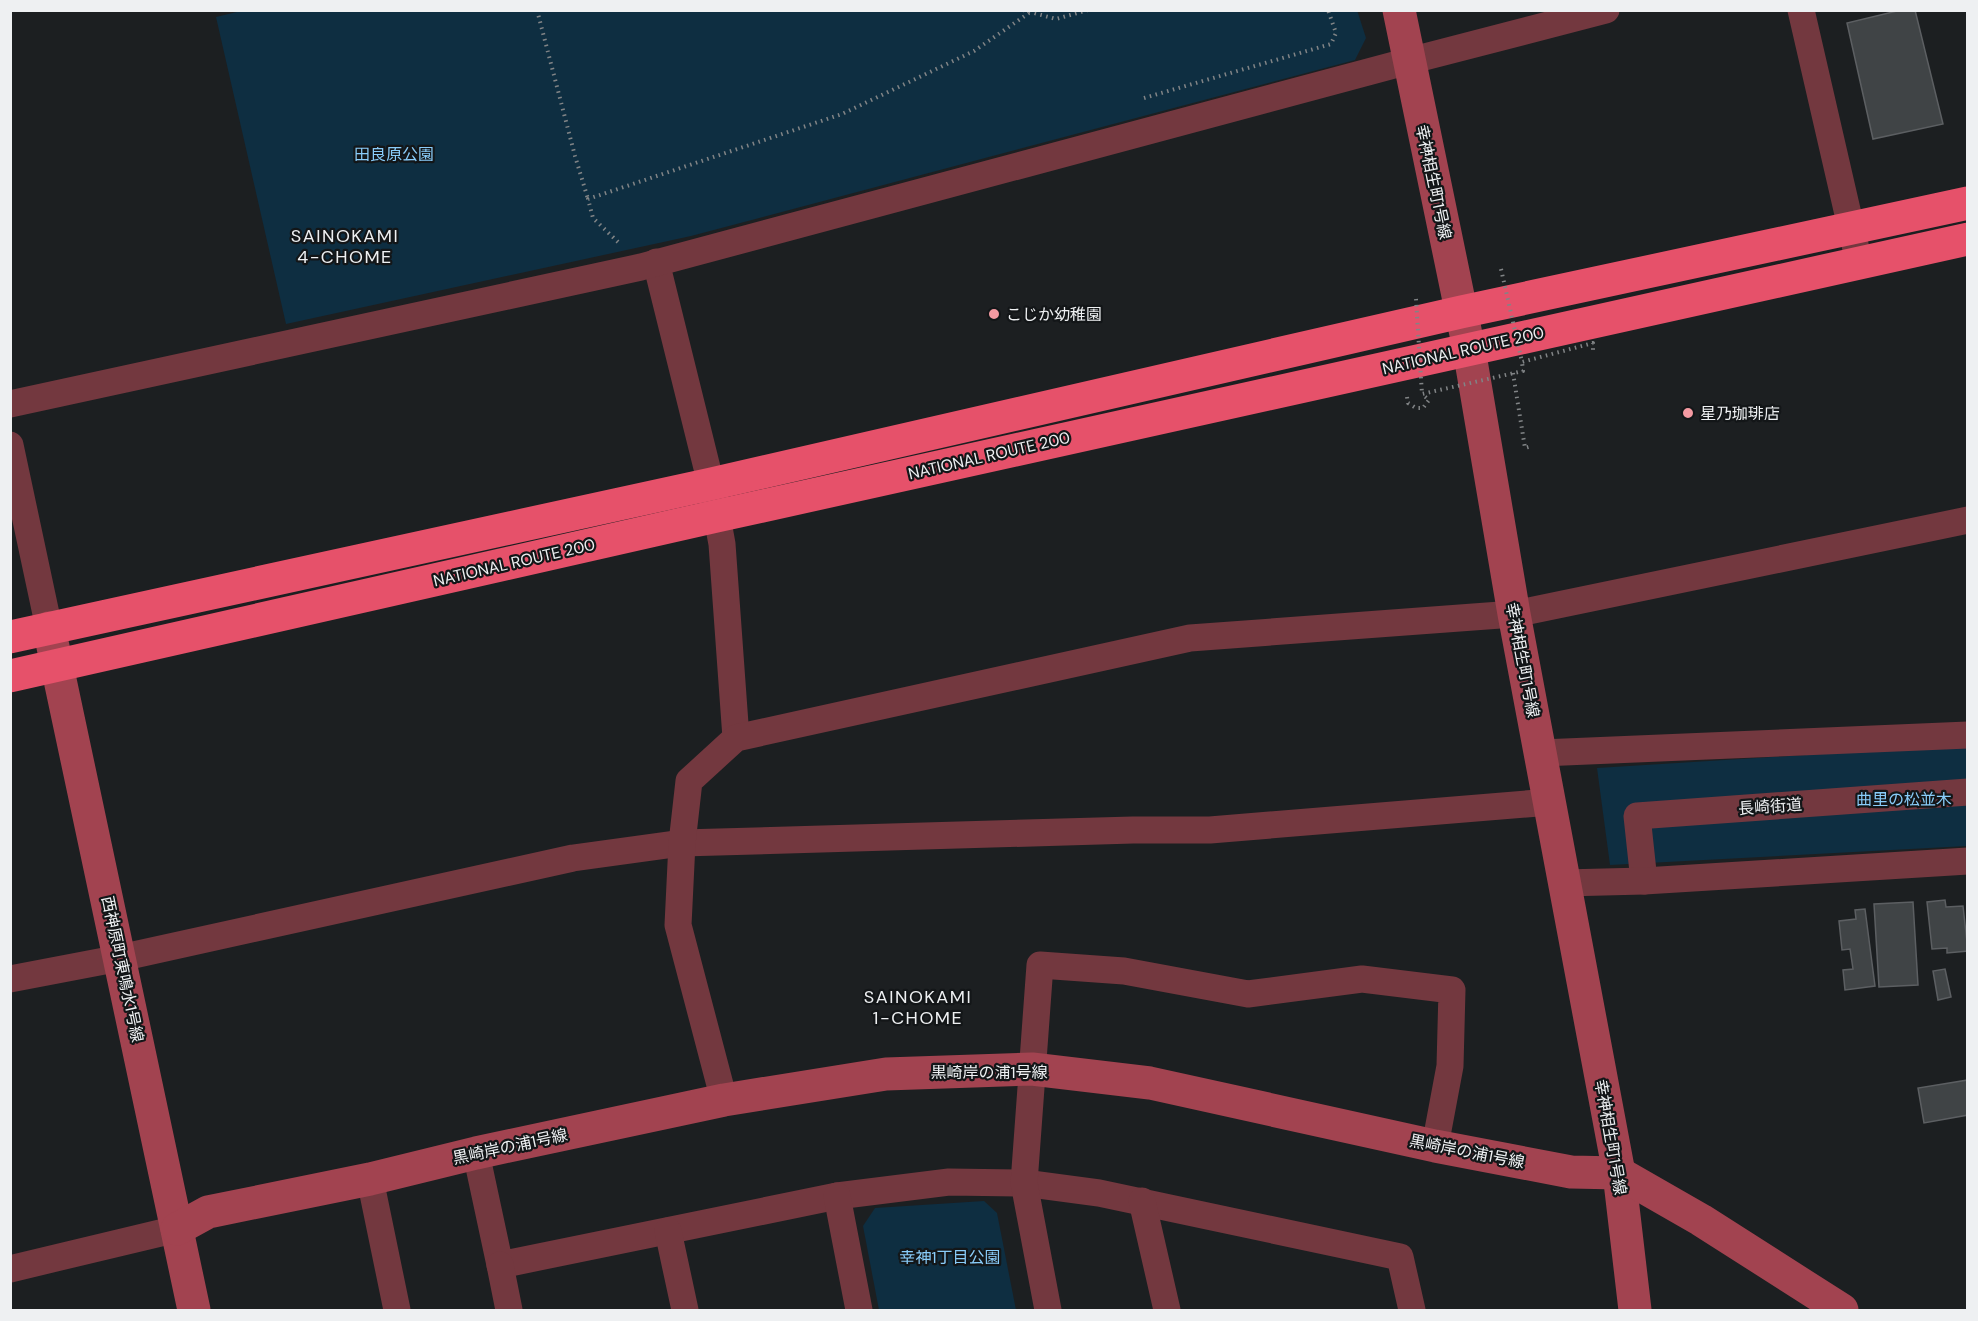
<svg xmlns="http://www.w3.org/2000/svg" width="1978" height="1321" font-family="'DM Sans','Noto Sans JP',sans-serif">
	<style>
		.green { fill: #0e2e41 }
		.building { fill: #404446; stroke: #5c5f62; stroke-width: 1.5 }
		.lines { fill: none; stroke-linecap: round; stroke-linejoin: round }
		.path { stroke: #818486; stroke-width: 4; stroke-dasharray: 1.5 4.5; stroke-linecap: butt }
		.street { stroke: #73383f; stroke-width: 27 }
		.secondary { stroke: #a24350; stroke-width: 33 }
		.highway { stroke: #e6516a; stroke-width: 33 }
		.path-bridge { stroke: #818486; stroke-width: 4; stroke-dasharray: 1.5 4.5; stroke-linecap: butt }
		.poi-dot { fill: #f49aa2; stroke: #131618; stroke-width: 2 }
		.labels { text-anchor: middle; stroke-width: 4.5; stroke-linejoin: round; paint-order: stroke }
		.park-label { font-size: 16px; fill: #89ccf9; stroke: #131618 }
		.street-label { font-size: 16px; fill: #eef0f2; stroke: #131618 }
		.poi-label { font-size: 16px; fill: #eef0f2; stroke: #131618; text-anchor: start }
		.neighbourhood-label { font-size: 18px; letter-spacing: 1.5px; fill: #eef0f2; stroke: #131618 }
	</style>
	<rect width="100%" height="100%" fill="#1c1f21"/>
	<g class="green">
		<path d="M241,11L1357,10L1366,38L1355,60L691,236L286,324L216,17Z"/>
		<path d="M1967,745V846L1610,865L1597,768Z"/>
		<path d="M984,1201L997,1213L1016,1310H879L863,1226L875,1208Z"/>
	</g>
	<g class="building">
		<path d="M1901,10H1915L1943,124L1873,139L1847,23Z"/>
		<path d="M1945,900L1946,907L1963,906L1968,951L1947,953V948L1932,949L1927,902Z"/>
		<path d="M1913,902L1918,985L1879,987L1874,904Z"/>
		<path d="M1865,909L1875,986L1845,990L1843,970L1853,969L1850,949L1842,950L1839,921L1856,919L1855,910Z"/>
		<path d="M1945,969L1951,997L1938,1000L1933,971Z"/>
		<path d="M1968,1080V1115L1924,1123L1918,1088Z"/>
	</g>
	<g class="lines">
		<g class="path">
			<path d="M537,10L575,156L588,199"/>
			<path d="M1023,10L1056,19L1088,10"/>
			<path d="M1144,98L1331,44L1336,33L1328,10"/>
			<path d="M618,242L593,218L588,199L842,114L974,51L1029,13"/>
			<path d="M1513,373L1525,448L1532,446"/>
			<path d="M1407,397L1408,403L1416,408H1423L1429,400L1423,395"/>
		</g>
		<g class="street">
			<path d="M1801,10L1859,262"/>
			<path d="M656,262L711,484L722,544L736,738"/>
			<path d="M10,404L641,267L1409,61L1606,10"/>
			<path d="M10,445L49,628"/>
			<path d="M1541,753L1968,735"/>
			<path d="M1644,881L1637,816L1968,792"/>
			<path d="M1564,883L1644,881L1968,861"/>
			<path d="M10,979L120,958L573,858L682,843L1133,830H1210L1550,802"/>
			<path d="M724,1100L678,925L682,843L689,781L736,738L1190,638L1514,614L1968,520"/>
			<path d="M476,1153L500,1265L837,1196L949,1182L1024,1183L1099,1193L1400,1257L1412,1310"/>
			<path d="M370,1179L397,1310"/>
			<path d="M837,1196L859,1310"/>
			<path d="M1142,1201L1167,1310"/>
			<path d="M668,1231L685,1310"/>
			<path d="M500,1265L509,1310"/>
			<path d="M10,1269L177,1229"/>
			<path d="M1048,1310L1024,1183L1040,965L1124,971L1248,994L1362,979L1452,990L1450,1066L1435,1146"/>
		</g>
		<g class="secondary">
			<path d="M1399,10L1469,349L1514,614L1619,1173L1635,1310"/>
			<path d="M49,628L194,1310"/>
			<path d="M177,1229L208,1212L370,1179L476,1153L724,1100L886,1074L1032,1069L1150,1083L1435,1146L1571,1172L1619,1173L1701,1220L1842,1310"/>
		</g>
		<g class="highway">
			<path d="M10,637L711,484L1461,312L1968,203"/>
			<path d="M10,676L717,516L1968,239"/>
		</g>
		<g class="path-bridge">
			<path d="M1501,269L1522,362L1593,343V350"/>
			<path d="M1416,299L1422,394L1523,371L1522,362"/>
		</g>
	</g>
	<g class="poi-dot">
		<circle cx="994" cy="314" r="6"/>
		<circle cx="1688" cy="413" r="6"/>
	</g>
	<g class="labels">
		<g class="park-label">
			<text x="394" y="160">田良原公園</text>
			<text x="1904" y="805">曲里の松並木</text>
			<text x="950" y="1263">幸神1丁目公園</text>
		</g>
		<g class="street-label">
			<text transform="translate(1434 182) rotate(78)" y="6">幸神相生町1号線</text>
			<text transform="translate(1463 350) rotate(-13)" y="6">NATIONAL ROUTE 200</text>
			<text transform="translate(989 455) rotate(-13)" y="6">NATIONAL ROUTE 200</text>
			<text transform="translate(514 562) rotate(-13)" y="6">NATIONAL ROUTE 200</text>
			<text transform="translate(1523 660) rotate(79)" y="6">幸神相生町1号線</text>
			<text transform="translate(1770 806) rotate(-4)" y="6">長崎街道</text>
			<text transform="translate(123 969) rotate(78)" y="6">西神原町東鳴水1号線</text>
			<text x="989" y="1078">黒崎岸の浦1号線</text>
			<text transform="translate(1611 1137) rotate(80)" y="6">幸神相生町1号線</text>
			<text transform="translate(510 1146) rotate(-12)" y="6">黒崎岸の浦1号線</text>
			<text transform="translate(1467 1151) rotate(11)" y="6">黒崎岸の浦1号線</text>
		</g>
		<g class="poi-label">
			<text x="1006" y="320">こじか幼稚園</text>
			<text x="1700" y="419">星乃珈琲店</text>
		</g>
		<g class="neighbourhood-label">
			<text x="345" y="242">SAINOKAMI<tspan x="345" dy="21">4-CHOME</tspan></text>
			<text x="918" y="1003">SAINOKAMI<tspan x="918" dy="21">1-CHOME</tspan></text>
		</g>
	</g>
	<rect width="1978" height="1321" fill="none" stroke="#eef0f2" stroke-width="24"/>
</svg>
